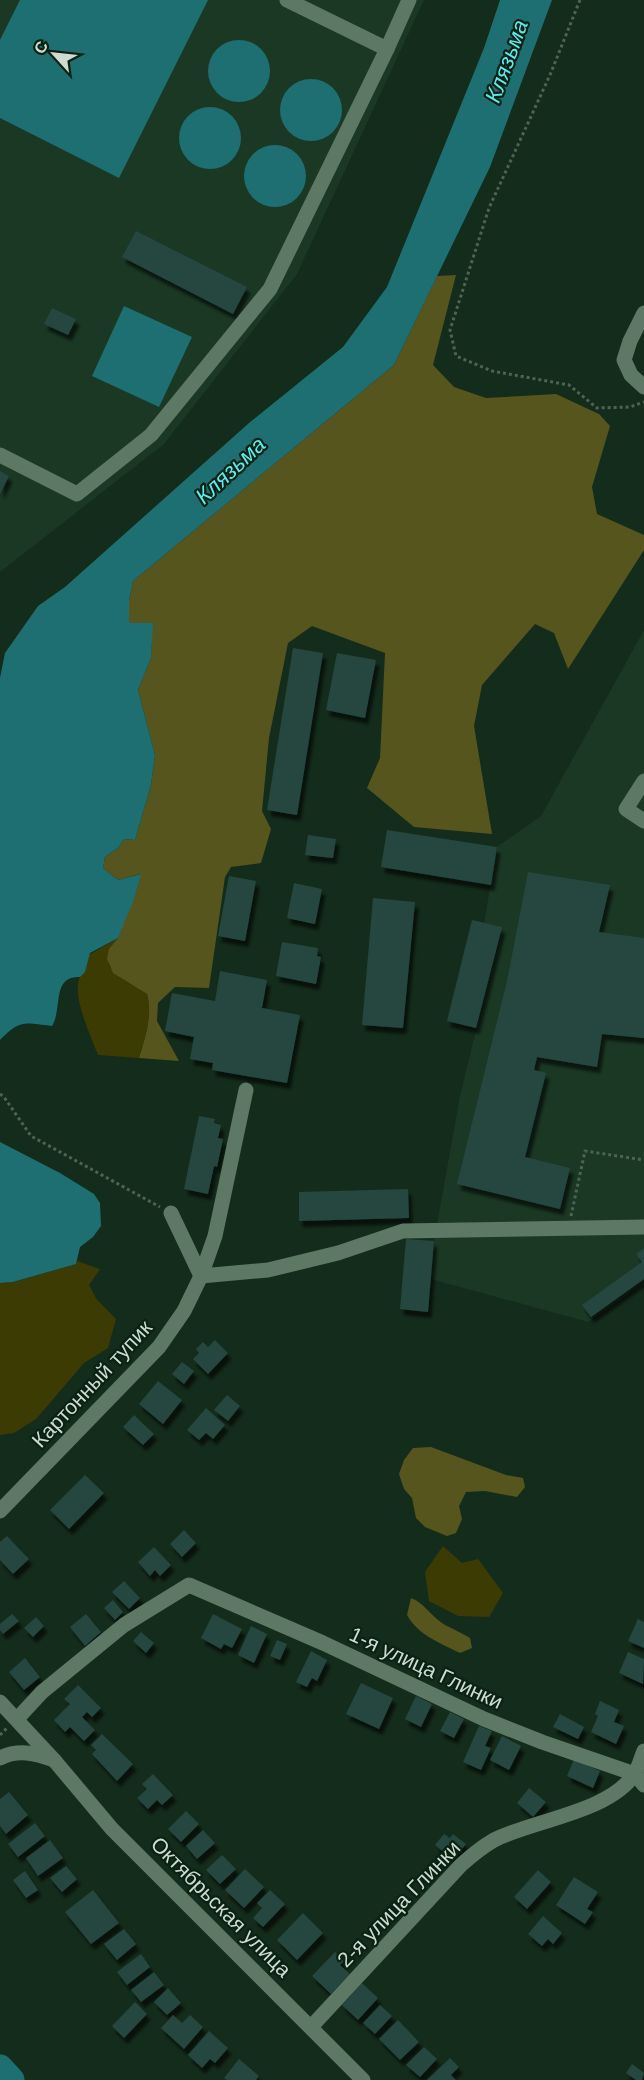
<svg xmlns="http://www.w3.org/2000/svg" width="644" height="2080" font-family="Helvetica,sans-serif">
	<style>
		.built { fill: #1a3824 }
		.green { fill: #3d3b04 }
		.forest { fill: #56551e }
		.water { fill: #1e6f72 }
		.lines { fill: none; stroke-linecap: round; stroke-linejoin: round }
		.river { stroke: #1e6f72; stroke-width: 27 }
		.building { fill: #25473f; filter: url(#shadow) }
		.path { stroke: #4e6354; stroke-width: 3; stroke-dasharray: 3 3; stroke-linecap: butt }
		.minor { stroke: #5d7864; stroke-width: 15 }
		.labels { text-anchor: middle; stroke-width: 4.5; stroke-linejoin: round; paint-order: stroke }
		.street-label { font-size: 21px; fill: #cddbd0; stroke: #0a2212 }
		.water-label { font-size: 22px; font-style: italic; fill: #59edf2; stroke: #0a2212 }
	</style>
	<defs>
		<filter id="shadow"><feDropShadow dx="3.5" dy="6" stdDeviation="1.5" flood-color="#0009"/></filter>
	</defs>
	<rect width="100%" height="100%" fill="#142c1b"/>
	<g class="built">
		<path d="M0,0H424L297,274L164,444L0,572Z"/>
		<path d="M644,630V1283L588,1322L431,1279L434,1241L460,1096L501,927L484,923L497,847L541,816Z"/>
	</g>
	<g class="green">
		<path d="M118,938C92,971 123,977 147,994C153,1015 145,1037 139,1058L98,1055C91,1036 71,995 80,977C85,968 87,965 89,955Z"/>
		<path d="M77,1261L100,1269L89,1285L97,1300L116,1319L108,1348L84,1363L36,1419L14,1433L0,1435V1283L14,1282L76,1264Z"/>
		<path d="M443,1546L462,1563L478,1559L503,1593L489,1617L458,1616L429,1601L425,1572Z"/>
	</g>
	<g class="forest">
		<path d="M456,275L433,365L454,387L486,398L556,394L599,414L610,426L592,487L597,514L644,535V550L568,669L554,633L535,624L482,685L474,726L492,834L414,827L367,788L380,758L385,653L312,626L288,643L269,738L262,811L271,829L261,863L231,867L225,877L209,988L175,987L158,1003L157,1021L179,1061L139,1058C145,1038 153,1015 147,994L113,973L107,959L109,949L118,938L140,874L118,880L103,868L105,857L119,847L124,839L135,840L151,785L155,755L138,690L151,658L152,623L129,624V601L133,581L394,365L437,276Z"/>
		<path d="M431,1447L506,1475L523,1478L525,1487L517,1497L485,1491L466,1492L459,1506L462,1519L456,1533L447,1536L425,1527L416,1518L412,1498L404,1489L399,1474L404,1460L413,1448Z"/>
		<path d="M411,1598C425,1603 431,1617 445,1625C453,1629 462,1633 470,1638L472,1648L460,1653C440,1643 418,1635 407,1615Z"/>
	</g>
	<g class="water">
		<path d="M20,0H208L119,178L0,118V40Z"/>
		<path d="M500,0H552L490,167L394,365L133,581L129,601V623H153L151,658L138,690L155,755L151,785L135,840L124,839L119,847L105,857L103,868L118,880L141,874L133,902L118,938L90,953L85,972L80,977C51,976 63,1008 52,1026C24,1023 21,1019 0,1040V678L5,653L38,606L65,587L249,423L343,347L387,287L484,48Z"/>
		<circle cx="239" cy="71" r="31"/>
		<circle cx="311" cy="110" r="31"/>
		<circle cx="210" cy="138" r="31"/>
		<circle cx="275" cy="176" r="31"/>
		<path d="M124,306L192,337L159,407L92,376Z"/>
		<path d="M0,1142L60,1173L94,1194L100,1203L101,1226L93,1237L80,1247L76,1264L13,1282L0,1283Z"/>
	</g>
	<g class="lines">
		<path class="river" d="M0,2068L11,2080"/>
	</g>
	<g class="building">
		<path d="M136,231L247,287L233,314L122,257Z"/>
		<path d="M52,308L76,319L68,335L44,324Z"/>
		<path d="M0,471L9,476L0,494Z"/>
		<path d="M293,648L323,653L297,815L267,810Z"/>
		<path d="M337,653L376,660L365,718L326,710Z"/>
		<path d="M387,830L497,847L491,885L381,867Z"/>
		<path d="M308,835L336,839L333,858L305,855Z"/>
		<path d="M528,872L610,885L599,932L644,938V1038L602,1034L597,1067L537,1057L534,1070L546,1073L525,1157L570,1168L560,1209L457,1184L507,981Z"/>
		<path d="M229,876L256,881L245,941L218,936Z"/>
		<path d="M294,883L322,889L315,924L287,918Z"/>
		<path d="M373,898L415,902L403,1028L362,1025Z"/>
		<path d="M472,920L502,927L476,1028L447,1021Z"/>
		<path d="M282,942L318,948L317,956L321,957L316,984L276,976Z"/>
		<path d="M220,971L267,980L262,1008L300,1015L287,1083L212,1070L213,1063L190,1059L194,1037L165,1031L172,993L215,1001Z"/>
		<path d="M199,1116L215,1119L214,1123L221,1125L218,1138L223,1139L217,1167L214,1166L208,1194L184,1189Z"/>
		<path d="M408,1189L409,1218L299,1221V1192Z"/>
		<path d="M406,1239L434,1241L428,1312L400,1309Z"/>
		<path d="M644,1248V1279L591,1317L582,1305L642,1262L636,1254Z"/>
		<path d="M215,1340L228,1353L208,1374L193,1359L199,1353L196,1349L203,1342L208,1347Z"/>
		<path d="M182,1362L194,1371L184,1384L172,1374Z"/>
		<path d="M158,1381L182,1400L163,1424L139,1404Z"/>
		<path d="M227,1395L240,1406L228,1421L214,1410Z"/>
		<path d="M206,1408L225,1425L213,1439L206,1433L199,1440L187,1430Z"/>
		<path d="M134,1415L154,1434L143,1445L123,1427Z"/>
		<path d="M85,1475L104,1493L69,1529L50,1510Z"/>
		<path d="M184,1530L196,1543L182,1557L170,1544Z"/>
		<path d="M7,1536L29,1559L13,1574L0,1560V1542Z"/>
		<path d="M154,1547L171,1565L160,1576L155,1570L150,1576L138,1562Z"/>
		<path d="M124,1581L140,1598L129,1609L112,1592Z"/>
		<path d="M113,1600L123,1612L115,1620L104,1608Z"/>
		<path d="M12,1614L19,1621L3,1634L0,1630V1624Z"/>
		<path d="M86,1614L101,1632L85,1646L70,1627Z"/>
		<path d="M213,1614L242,1629L232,1648L224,1644L221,1649L201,1638Z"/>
		<path d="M36,1617L44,1626L33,1637L24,1628Z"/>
		<path d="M638,1619L644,1622V1648L628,1641Z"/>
		<path d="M251,1626L267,1634L254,1663L238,1655Z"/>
		<path d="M141,1632L154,1643L146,1653L133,1641Z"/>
		<path d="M277,1640L287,1644L280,1660L270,1656Z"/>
		<path d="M311,1651L327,1660L317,1681L312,1678L307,1687L296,1682Z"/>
		<path d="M628,1652L644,1659L643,1684L619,1673Z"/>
		<path d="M25,1658L40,1677L24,1690L9,1672Z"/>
		<path d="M361,1683L393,1698L379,1729L346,1714Z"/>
		<path d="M78,1685L101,1708L92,1717L87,1712L82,1717L95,1730L84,1741L70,1727L65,1732L54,1720L70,1704L64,1699Z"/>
		<path d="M416,1696L432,1704L421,1727L405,1719Z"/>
		<path d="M600,1701L619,1710L614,1722L624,1726L616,1744L591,1732L598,1716L595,1714Z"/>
		<path d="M450,1712L464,1719L454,1738L440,1731Z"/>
		<path d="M560,1714L584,1727L578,1739L553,1727Z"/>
		<path d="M479,1726L492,1731L485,1746L491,1748L481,1770L463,1762Z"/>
		<path d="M102,1734L133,1764L117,1781L92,1754L96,1750L91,1745Z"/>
		<path d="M502,1736L521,1746L509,1770L490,1760Z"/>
		<path d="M574,1759L600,1771L593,1788L567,1776Z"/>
		<path d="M153,1774L173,1795L162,1805L157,1800L148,1809L137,1798L147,1789L142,1784Z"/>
		<path d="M529,1788L546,1802L533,1817L517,1803Z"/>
		<path d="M9,1792L28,1815L6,1834L0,1826V1799Z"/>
		<path d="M186,1811L199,1824L181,1842L168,1829Z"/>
		<path d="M35,1823L45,1836L18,1857L8,1844Z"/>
		<path d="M203,1830L215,1843L197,1859L186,1846Z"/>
		<path d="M444,1834L450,1838L453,1834L466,1844L453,1860L435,1845Z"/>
		<path d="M50,1840L63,1858L38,1876L26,1858Z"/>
		<path d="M222,1855L236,1869L220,1884L206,1870Z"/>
		<path d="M66,1866L77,1879L62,1892L50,1878Z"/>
		<path d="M245,1869L264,1887L244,1908L225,1890Z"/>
		<path d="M538,1870L551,1882L527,1909L514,1897Z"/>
		<path d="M25,1871L38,1890L26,1898L13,1880Z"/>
		<path d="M574,1877L598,1892L587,1909L593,1912L585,1924L556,1905Z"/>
		<path d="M93,1890L119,1923L91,1944L65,1912Z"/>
		<path d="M270,1890L285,1904L263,1927L253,1918L262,1908L257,1903Z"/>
		<path d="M303,1913L323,1933L297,1960L277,1940Z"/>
		<path d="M543,1916L562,1933L553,1944L548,1939L542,1946L528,1934Z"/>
		<path d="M124,1929L136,1944L117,1960L104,1944Z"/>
		<path d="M335,1952L344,1961L340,1965L350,1974L331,1994L312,1976Z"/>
		<path d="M141,1954L150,1967L127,1985L117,1972Z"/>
		<path d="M154,1972L164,1985L141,2002L131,1990Z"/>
		<path d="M362,1983L378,1998L358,2020L342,2005Z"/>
		<path d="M168,1988L181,2003L167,2015L154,2002Z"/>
		<path d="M135,2002L147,2014L124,2038L112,2026Z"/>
		<path d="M380,2005L392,2016L375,2034L363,2023Z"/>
		<path d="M173,2015L182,2023L190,2015L203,2027L184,2049L161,2028Z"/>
		<path d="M398,2020L419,2042L400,2060L379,2039Z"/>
		<path d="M209,2031L228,2048L215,2063L210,2059L202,2068L188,2055Z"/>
		<path d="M424,2047L437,2059L420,2077L406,2065Z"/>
		<path d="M450,2058L459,2067L451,2075L456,2080H427Z"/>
		<path d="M239,2059L259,2076L256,2080H227L224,2078Z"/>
		<path d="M632,2064L644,2073L642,2080H636L626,2073Z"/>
	</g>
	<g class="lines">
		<g class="path">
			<path d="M580,0L550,75L489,208L450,330L456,356L492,371L569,385L597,408L630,407L644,402"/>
			<path d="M0,1094L4,1097L31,1136L160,1207"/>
			<path d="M571,1216L585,1151L644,1160"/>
			<path d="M0,1735L7,1728"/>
		</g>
		<g class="minor">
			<path d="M287,0L387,49L409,0"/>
			<path d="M644,313L630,341L624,360L631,375L644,387"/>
			<path d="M0,455L77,494L151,435L270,289L387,49"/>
			<path d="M644,781L626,809L644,821"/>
			<path d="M171,1213L201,1276"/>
			<path d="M201,1276L268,1270L338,1253L403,1231L644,1227"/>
			<path d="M0,1511L159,1347L184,1311L201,1276L215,1236L246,1090"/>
			<path d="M0,1702L54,1760L112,1829L363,2080"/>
			<path d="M17,1719L42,1692L124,1625L189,1585L323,1643L484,1719L542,1742L635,1774L644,1785"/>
			<path d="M0,1758C18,1749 35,1753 54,1760"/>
			<path d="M311,2027L461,1865C471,1856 482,1847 494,1840C533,1820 611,1812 635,1773C639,1767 641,1758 644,1751"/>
		</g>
	</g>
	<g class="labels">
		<g class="street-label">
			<text transform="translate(92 1384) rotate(-47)" y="7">Картонный тупик</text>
			<text transform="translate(426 1668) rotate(25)" y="7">1-я улица Глинки</text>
			<text transform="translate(399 1904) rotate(-46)" y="7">2-я улица Глинки</text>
			<text transform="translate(221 1907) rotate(45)" y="7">Октябрьская улица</text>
		</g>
		<g class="water-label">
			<text transform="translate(506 61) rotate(-70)" y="8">Клязьма</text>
			<text transform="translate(230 470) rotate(-43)" y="8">Клязьма</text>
		</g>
	</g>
	<g transform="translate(54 54) rotate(297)" stroke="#0a2212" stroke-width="4.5" paint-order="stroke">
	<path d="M0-4.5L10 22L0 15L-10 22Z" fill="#cddbd0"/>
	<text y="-9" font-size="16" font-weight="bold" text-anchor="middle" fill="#cddbd0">С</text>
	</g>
</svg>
